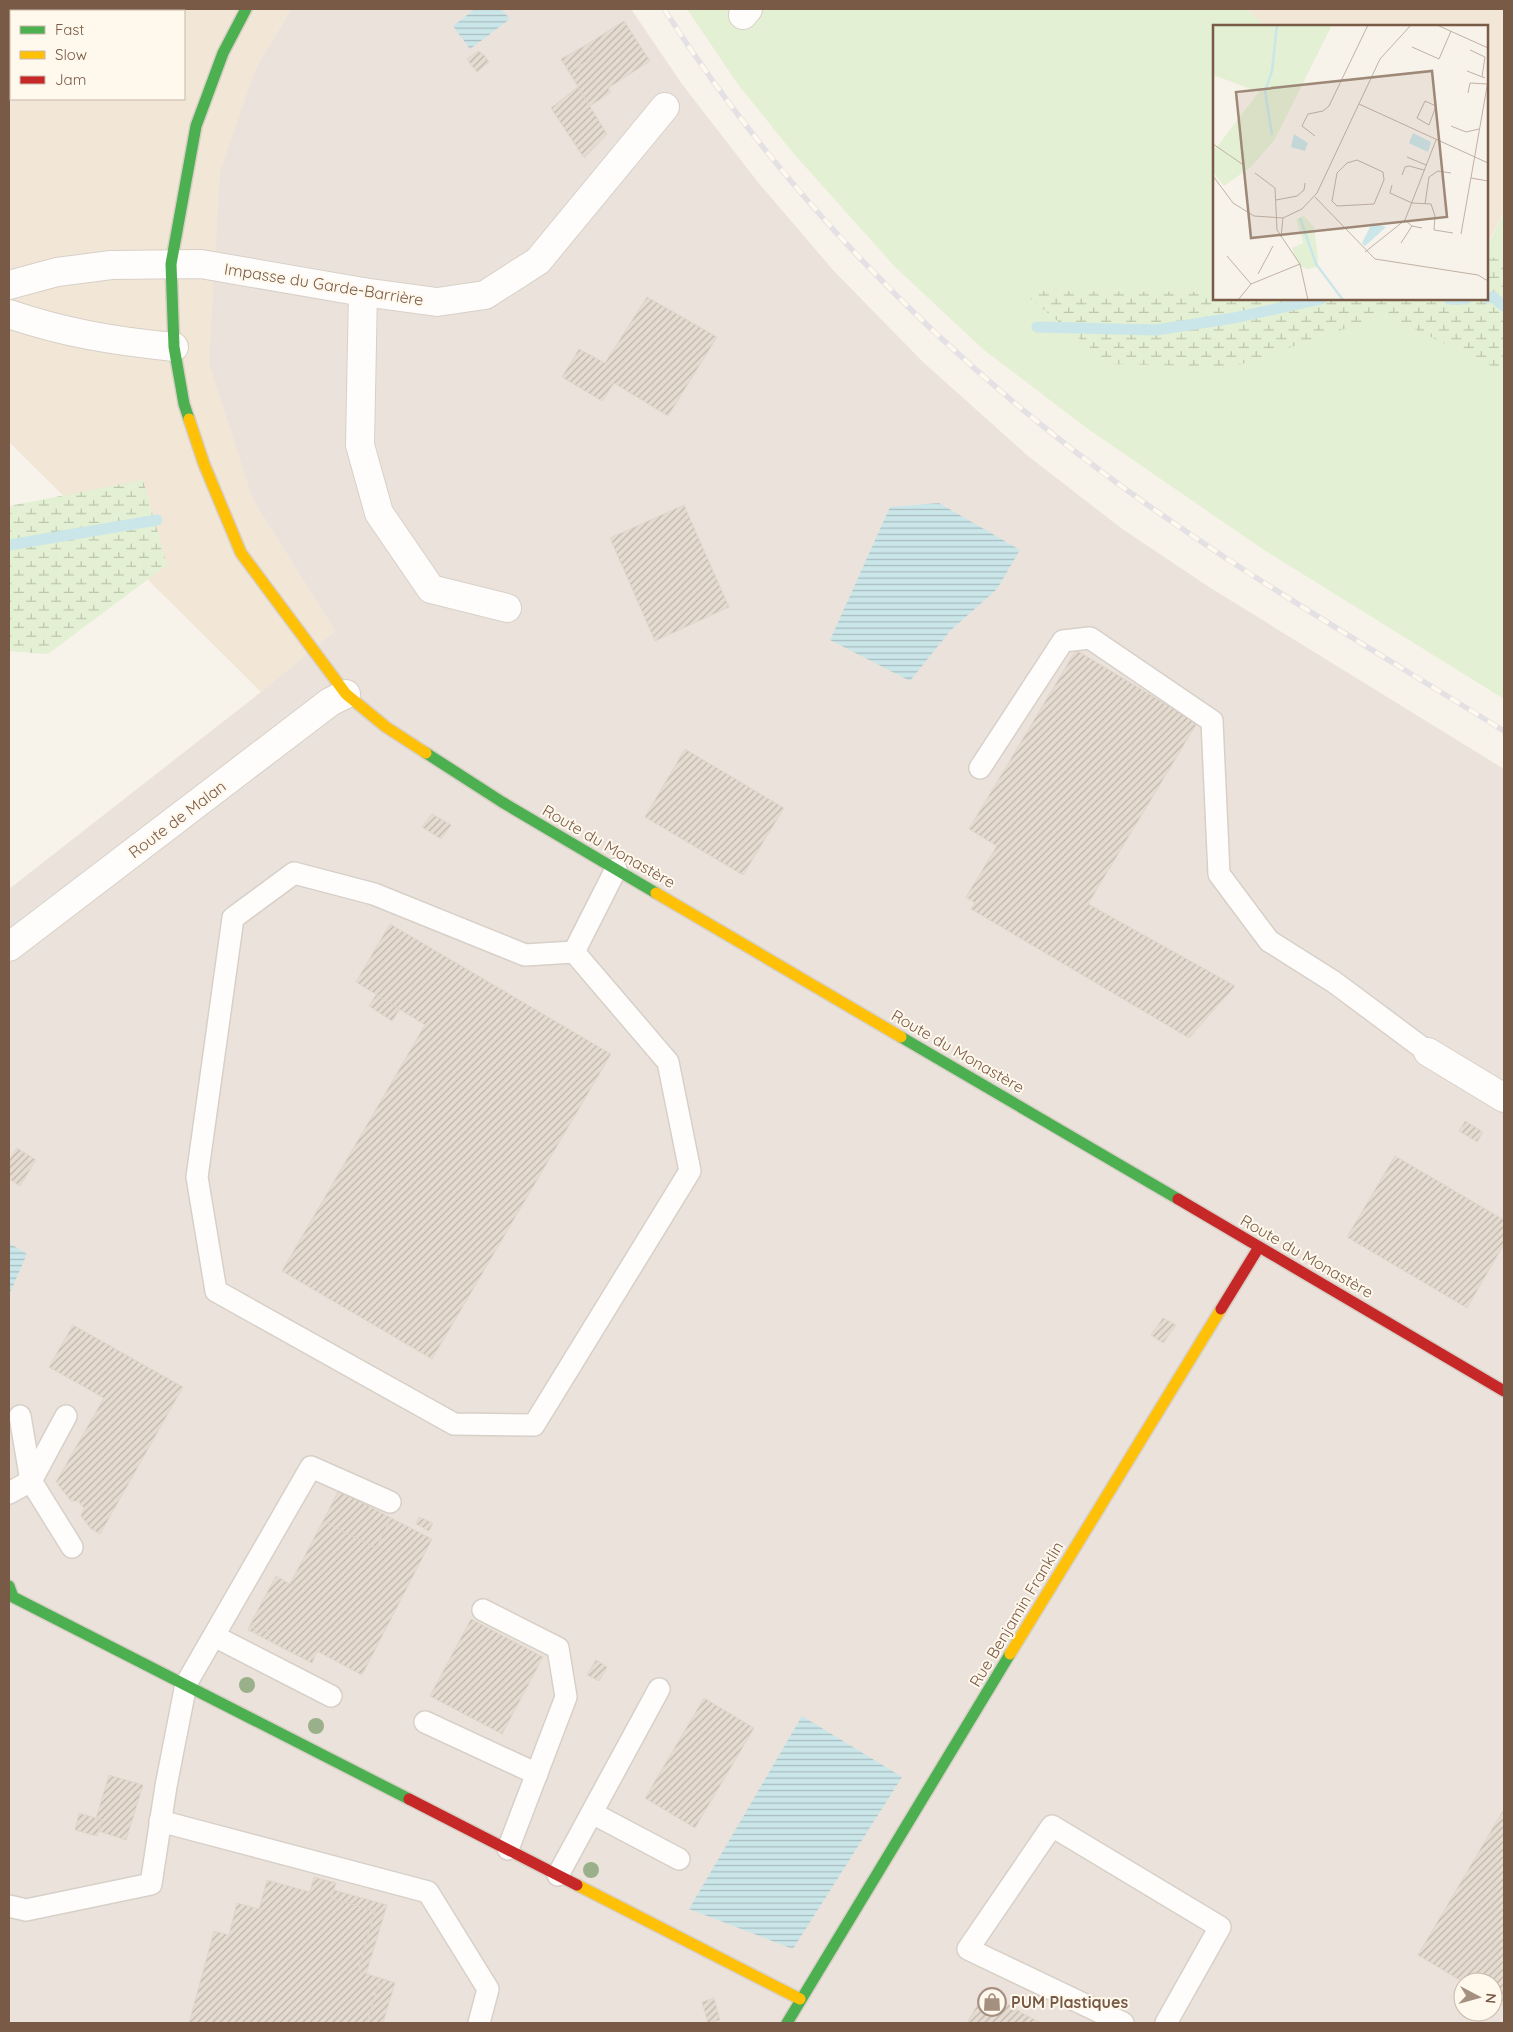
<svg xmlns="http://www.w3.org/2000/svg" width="1513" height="2032" font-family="Quicksand,sans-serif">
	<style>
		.residential { fill: #f2e6d7; fill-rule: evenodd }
		.industrial { fill: #ebe3db; fill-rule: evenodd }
		.green { fill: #e3f0d3 }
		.wetland { fill: url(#wetland-marsh) }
		.water { fill: url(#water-rules) }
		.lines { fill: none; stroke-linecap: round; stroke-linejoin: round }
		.stream { stroke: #cae6e9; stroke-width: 11 }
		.building { fill: url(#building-hatch); stroke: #e1d6cc }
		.lane-casing { stroke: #d7d0c8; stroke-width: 24 }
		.street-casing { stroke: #d7d0c8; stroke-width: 30 }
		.fast-casing { stroke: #d7cfc6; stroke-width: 14 }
		.slow-casing { stroke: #d7cfc6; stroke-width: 14 }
		.jam-casing { stroke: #d7cfc6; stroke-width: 14 }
		.lane { stroke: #fefdfc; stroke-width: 21 }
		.street { stroke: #fefdfc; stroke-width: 28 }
		.fast { stroke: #4caf50; stroke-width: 11 }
		.slow { stroke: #ffc107; stroke-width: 11 }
		.jam { stroke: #c62828; stroke-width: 11 }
		.rail-casing { stroke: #e4e1e5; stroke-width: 5.5 }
		.rail { stroke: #fff8ec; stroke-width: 4; stroke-dasharray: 11; stroke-linecap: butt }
		.tree { fill: #9ab08a }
		.labels { text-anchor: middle; stroke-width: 4; stroke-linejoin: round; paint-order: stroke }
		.street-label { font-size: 16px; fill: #795a47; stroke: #fff8ec }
		.poi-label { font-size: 16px; font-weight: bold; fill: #795a47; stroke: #fff8ec; text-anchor: start }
		.inset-river { fill: none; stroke: #cae6e9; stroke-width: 2.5 }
		.inset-road { fill: none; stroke: #c1b1a4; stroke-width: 1 }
		.view { fill: #9e8877; fill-opacity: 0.15; stroke: #9e8877; stroke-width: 2.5 }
		.inset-edge { fill: none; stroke: #795a47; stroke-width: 2.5 }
	</style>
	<defs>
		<pattern id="wetland-marsh" width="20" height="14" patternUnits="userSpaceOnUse" patternTransform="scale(1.25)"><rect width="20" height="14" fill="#e3f0d3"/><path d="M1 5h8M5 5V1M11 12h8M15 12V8" fill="none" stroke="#bdc5ad"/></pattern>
		<pattern id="water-rules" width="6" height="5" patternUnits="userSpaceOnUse" patternTransform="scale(1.25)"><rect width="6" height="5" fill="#cae6e9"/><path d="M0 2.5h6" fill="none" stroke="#a9bdbf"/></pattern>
		<pattern id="building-hatch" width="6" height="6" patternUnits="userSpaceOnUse" patternTransform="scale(1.25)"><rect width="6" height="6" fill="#e5dbd1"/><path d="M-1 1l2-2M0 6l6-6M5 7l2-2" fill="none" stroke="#beb5ab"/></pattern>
	</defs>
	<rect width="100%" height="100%" fill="#f8f3ea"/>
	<g class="residential">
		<path d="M9,9H291L256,68L253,500L335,631L261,692L9,442ZM11,11H184V99H11Z"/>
		<path d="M1247,9H1504V211L1489,241L1487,239V26H1265Z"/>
	</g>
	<path class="industrial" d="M291,9H631L682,84L757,181L833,270L923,362L1028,456L1121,528L1209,587L1504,769V2023H9V889L261,692L335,631L253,500L209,363L220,172L256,68ZM1463,1982H1493V2012H1463Z"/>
	<path class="green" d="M687,9H1247L1265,26H1214V299H1487V239L1490,241L1504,211V699L1264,550L1088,429L984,350L895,267L794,154L737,83Z"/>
	<g class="wetland">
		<path d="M1487,255L1504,262V372L1385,315L1233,367L1110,364L1021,291L1214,292V299H1487Z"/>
		<path d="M143,480L167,565L48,654L9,651V506Z"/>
	</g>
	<g class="water">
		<path d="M475,9H501L510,19L470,49L453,26Z"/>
		<path d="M939,503L1020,550L997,589L950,631L910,681L830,640L890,507Z"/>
		<path d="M9,1243L27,1254L9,1295Z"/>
		<path d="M802,1716L902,1777L793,1949L689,1909Z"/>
	</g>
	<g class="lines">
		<g class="stream">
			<path d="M1487,298L1493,297L1504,306"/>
			<path d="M1449,299H1466"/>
			<path d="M1037,327L1156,330L1234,318L1321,299"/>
			<path d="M9,545L157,520"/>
		</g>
	</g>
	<g class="building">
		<path d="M9,9H26L11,11V16L9,17Z"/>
		<path d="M624,21L650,61L608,88L611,92L590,106L569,72L595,56L588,44Z"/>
		<path d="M588,44L595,56L569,72L561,59Z"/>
		<path d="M478,51L484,55L489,62L477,72L467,59Z"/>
		<path d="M578,87L607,134L584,158L551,108Z"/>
		<path d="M647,297L717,337L668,416L614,383L602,401L562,377L579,349L605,363Z"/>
		<path d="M684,505L729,607L655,641L610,538Z"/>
		<path d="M1076,650L1197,723L1088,904L1235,986L1189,1038L971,909L975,903L966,897L997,846L969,829Z"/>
		<path d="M685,749L784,808L743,875L645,817Z"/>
		<path d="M432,814L451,825L441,839L422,827Z"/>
		<path d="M390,924L611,1054L432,1359L282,1271L425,1025L356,982Z"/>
		<path d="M376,995L400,1009L392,1021L369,1006Z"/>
		<path d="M1465,1121L1483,1132L1477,1142L1459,1131Z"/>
		<path d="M17,1148L36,1160L20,1186L9,1179V1160Z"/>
		<path d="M1395,1156L1504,1220V1244L1467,1308L1347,1237Z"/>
		<path d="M1163,1318L1176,1325L1163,1343L1151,1335Z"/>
		<path d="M73,1325L183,1387L100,1534L90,1528L81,1516L84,1508L78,1501H71L56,1482L104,1398L49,1367Z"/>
		<path d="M339,1490L391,1518L376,1548L323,1521Z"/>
		<path d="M419,1517L433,1523L429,1531L416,1524Z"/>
		<path d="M391,1518L432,1539L362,1675L317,1651L312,1663L271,1642L267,1630L256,1634L252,1621L276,1576L290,1584L323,1521L376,1548Z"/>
		<path d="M471,1619L543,1657L502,1734L430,1696Z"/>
		<path d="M252,1621L256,1634L248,1630Z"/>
		<path d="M267,1630L271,1642L256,1634Z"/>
		<path d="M596,1660L607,1667L599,1681L587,1675Z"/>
		<path d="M704,1698L754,1728L695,1828L645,1798Z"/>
		<path d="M109,1775L143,1785L126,1840L98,1831L102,1820L96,1818Z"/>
		<path d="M1504,1809V2006L1493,1999V1982H1463L1418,1955Z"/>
		<path d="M79,1813L102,1820L97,1836L75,1830Z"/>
		<path d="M314,1877L336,1883L331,1898L375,1911L358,1971L380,1978L367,2023H189L214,1931L229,1935L237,1903L259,1909L267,1880L310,1892Z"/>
		<path d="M334,1890L387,1905L366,1974L358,1971L375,1911L331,1898Z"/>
		<path d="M380,1978L395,1983L383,2023H367Z"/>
		<path d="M986,1990L1024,2014L1041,2023H967Z"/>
		<path d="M714,1998L720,2020L708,2023L702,2002Z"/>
	</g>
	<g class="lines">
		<defs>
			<g id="lane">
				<path d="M980,768L1063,641L1090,638L1212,721L1219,874L1269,941L1334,982L1428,1052"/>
				<path d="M294,873L374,894L525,955L574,952L668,1062L690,1171L534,1425L454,1424L216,1291L197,1177L233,918Z"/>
				<path d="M574,952L616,869"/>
				<path d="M20,1416L31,1481L72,1547"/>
				<path d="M9,1493L31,1481L66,1416"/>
				<path d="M483,1610L558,1648L566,1697L508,1849"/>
				<path d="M214,1636L331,1696"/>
				<path d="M425,1722L537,1774"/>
				<path d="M592,1813L679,1859"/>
				<path d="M160,1821L428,1892L488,1989L479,2023"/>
				<path d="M558,1875L659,1689"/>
				<path d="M9,1906L26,1910L151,1884L166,1786L186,1684L311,1467L390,1502"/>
				<path d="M1123,2023L968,1949L1052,1826L1220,1927L1166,2023"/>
			</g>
			<g id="street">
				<path d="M743,15L748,9"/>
				<path d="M9,285L57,272L111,265L201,264L363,292L437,302L485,295L538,261L665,107"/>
				<path d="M363,292L360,445L379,513L431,589L507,608"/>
				<path d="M9,314C65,333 114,341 174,347"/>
				<path d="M9,947L330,702L346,694"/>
				<path d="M1428,1052L1504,1098"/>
			</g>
			<g id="fast">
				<path d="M189,419L184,404L174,347L171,264L196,126L223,53L246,9"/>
				<path d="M426,753L502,802L656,893"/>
				<path d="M901,1037L1178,1199"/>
				<path d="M9,1586L13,1597L409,1799"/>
				<path d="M787,2023L1010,1654"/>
			</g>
			<g id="slow">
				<path d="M189,419L204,464L241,553L346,694L386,727L426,753"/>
				<path d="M656,893L901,1037"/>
				<path d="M1010,1654L1221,1309"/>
				<path d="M577,1885L800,1999"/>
			</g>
			<g id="jam">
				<path d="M1178,1199L1504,1391"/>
				<path d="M1221,1309L1259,1247"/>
				<path d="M409,1799L577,1885"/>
			</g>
		</defs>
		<use href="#lane" class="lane-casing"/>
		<use href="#street" class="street-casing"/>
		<use href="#fast" class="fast-casing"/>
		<use href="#slow" class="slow-casing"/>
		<use href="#jam" class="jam-casing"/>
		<use href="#lane" class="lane"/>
		<use href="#street" class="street"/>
		<use href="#fast" class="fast"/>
		<use href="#slow" class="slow"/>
		<use href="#jam" class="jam"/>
		<defs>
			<path id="rail" d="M664,9C767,170 900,312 1049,431C1191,545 1350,635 1504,731"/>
		</defs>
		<use href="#rail" class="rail-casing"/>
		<use href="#rail" class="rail"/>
	</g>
	<g class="tree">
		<circle cx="247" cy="1685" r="8"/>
		<circle cx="316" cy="1726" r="8"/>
		<circle cx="591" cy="1870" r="8"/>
	</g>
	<defs>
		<symbol id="shop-ring" viewBox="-11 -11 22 22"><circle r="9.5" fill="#fff8ec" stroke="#a59080" stroke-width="1.5"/><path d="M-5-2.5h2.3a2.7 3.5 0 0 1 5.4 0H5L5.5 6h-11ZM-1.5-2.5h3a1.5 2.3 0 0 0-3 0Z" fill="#a59080"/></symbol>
	</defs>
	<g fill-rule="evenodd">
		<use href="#shop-ring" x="976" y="1986" width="32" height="32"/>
	</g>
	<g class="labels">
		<g class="street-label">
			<text transform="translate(324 284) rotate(9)" y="6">Impasse du Garde-Barrière</text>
			<text transform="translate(177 819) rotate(-37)" y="6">Route de Malan</text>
			<text transform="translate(609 846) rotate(30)" y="6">Route du Monastère</text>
			<text transform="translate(958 1051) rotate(30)" y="6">Route du Monastère</text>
			<text transform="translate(1307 1256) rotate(30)" y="6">Route du Monastère</text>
			<text transform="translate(1016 1614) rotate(-59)" y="6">Rue Benjamin Franklin</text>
		</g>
		<g class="poi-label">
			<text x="1011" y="2008">PUM Plastiques</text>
		</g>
	</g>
	<g transform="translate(1213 25)">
		<rect width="275" height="275" fill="#f8f3ea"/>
		<path d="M0,0H119L62,114L39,141L11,161L0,147V122L3,123L46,67L0,50Z" fill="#e3f0d3"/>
		<path d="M56,32L65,42L55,76L62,102L56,111L54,93L46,79ZM91,191L101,202L105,234V242L94,244L86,241L79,223L90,218L83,194Z" fill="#e3f0d3"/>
		<path d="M200,108L218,117L215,127L196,118ZM81,109L95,118L92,126L78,122ZM159,198L173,202L152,221L149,218Z" fill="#cae6e9"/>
		<path class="inset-river" d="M59,110L52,66L59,46L64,0M87,193L103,239L130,275"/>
		<path class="inset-road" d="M224,0L275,23M199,22L226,34L238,6M257,25L272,32L269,52M254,46L272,53M255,68L257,58L274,59M212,76L223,81L216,100L204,93ZM146,79L275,138M238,101L253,107L266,104M102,111L89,101L95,89L110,86L116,81L155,0M0,119L32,141M194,132L213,140M144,135L170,147L171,155L161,179L124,181L119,176L124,148L134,138ZM42,148L62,163L64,205L87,239L95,275M189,150L192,142L196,141L211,145M0,151L20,178L41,191L70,193L89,184L104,168L167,34L198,0M258,153L275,156M179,160L177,168L199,178L218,179L222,191L221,205L240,208M102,172L162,234L265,250L275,256M63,175L84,171L91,165L92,158M212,179L216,152L225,146L238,148M192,195L199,201L209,203M248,209L275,56M68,212L70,193M188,218L199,201M152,227L192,195L223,115M14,231L38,259M45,249L60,221M25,275L38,259L87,239"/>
		<path class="view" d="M219,46L234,192L38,213L23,67Z"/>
		<rect width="275" height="275" class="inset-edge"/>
	</g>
	<rect width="1513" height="2032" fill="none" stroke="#795a47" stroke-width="20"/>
	<rect x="10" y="10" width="175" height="90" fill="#fff8ec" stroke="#c9b9aa"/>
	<rect x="20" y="26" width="25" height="8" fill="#4caf50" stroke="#c9b9aa"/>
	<text x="55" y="35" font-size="15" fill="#795a47">Fast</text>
	<rect x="20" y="51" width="25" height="8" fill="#ffc107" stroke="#c9b9aa"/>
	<text x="55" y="60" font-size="15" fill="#795a47">Slow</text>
	<rect x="20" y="76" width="25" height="8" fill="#c62828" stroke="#c9b9aa"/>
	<text x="55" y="85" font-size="15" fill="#795a47">Jam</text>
	<g transform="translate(1478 1997) rotate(96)"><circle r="24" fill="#fff8ec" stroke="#c9b9aa"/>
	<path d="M0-4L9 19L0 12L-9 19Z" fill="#a59080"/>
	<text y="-8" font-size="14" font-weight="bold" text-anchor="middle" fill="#795a47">N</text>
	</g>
</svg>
